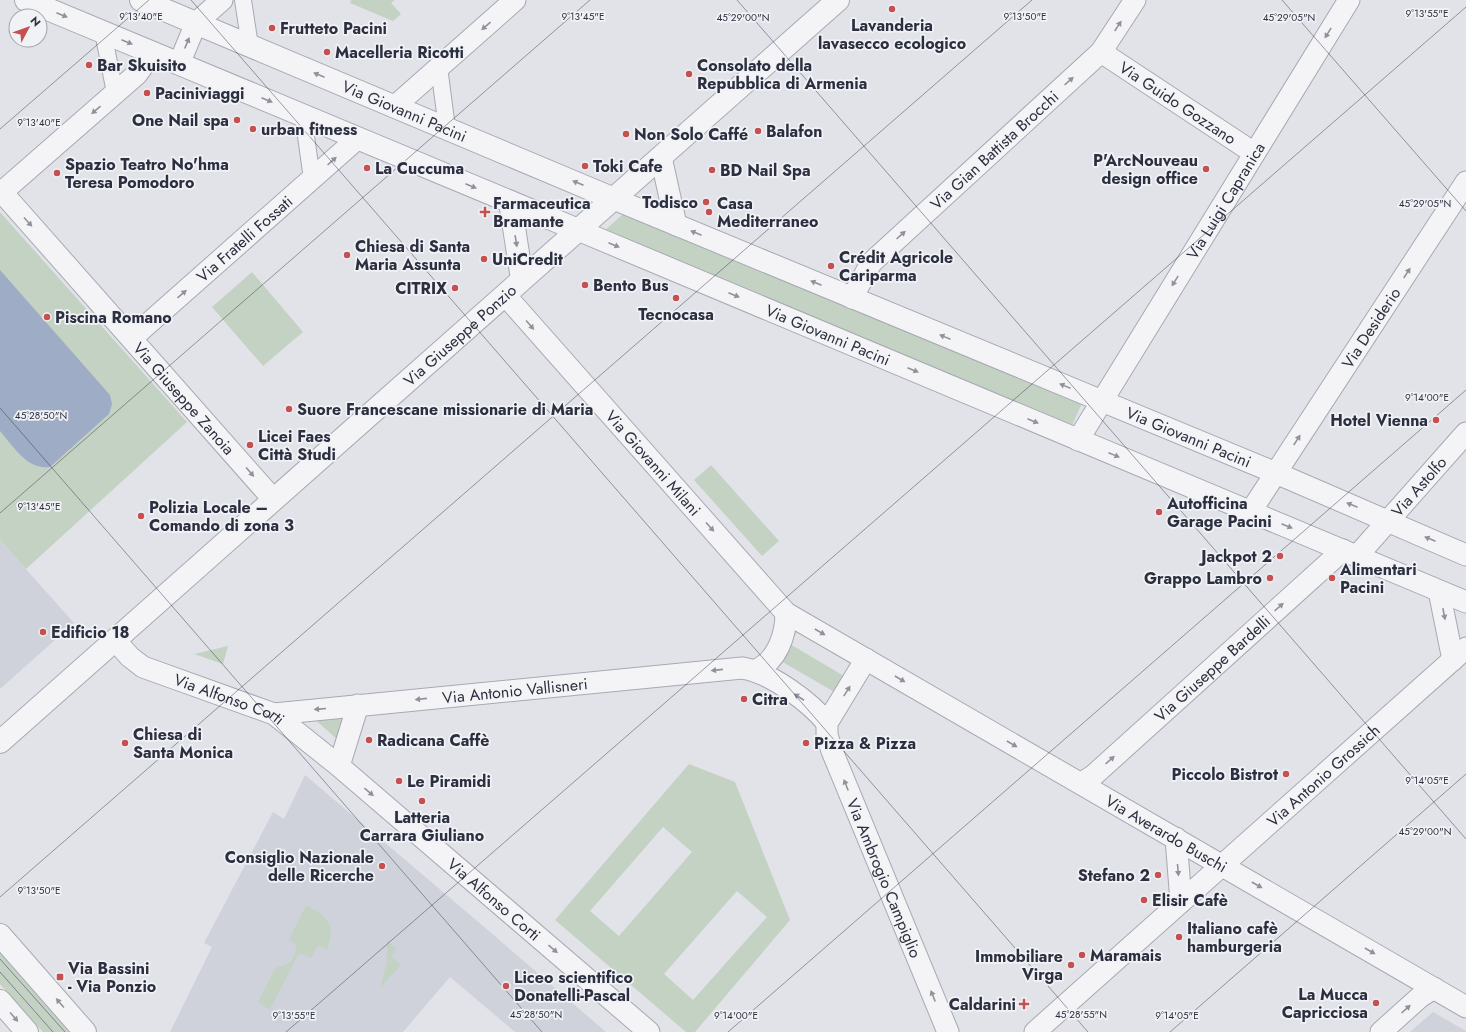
<svg xmlns="http://www.w3.org/2000/svg" width="1466" height="1032" font-family="Jost,sans-serif">
	<style>
		.built { fill: #d0d2db }
		.green { fill: #c4d2c3; fill-rule: evenodd }
		.water { fill: #9facc6 }
		.lines { fill: none; stroke-linecap: round; stroke-linejoin: round }
		.pedestrian-casing { stroke: #a7a9b3; stroke-width: 18 }
		.minor-casing { stroke: #a7a9b3; stroke-width: 23 }
		.tertiary-casing { stroke: #a7a9b3; stroke-width: 24 }
		.pedestrian { stroke: #f4f4f7; stroke-width: 16 }
		.minor { stroke: #f4f4f7; stroke-width: 21 }
		.tertiary { stroke: #f4f4f7; stroke-width: 22 }
		.tram { stroke: #7c8191; stroke-width: 1 }
		.oneway { fill: #90929b }
		.ticks { fill: none; stroke: #2b2f3f; stroke-width: 1; stroke-opacity: 0.45 }
		.poi-dot { fill: #c45050; stroke: #f1f2f6; stroke-width: 1.5 }
		.labels { text-anchor: middle; stroke-width: 3.5; stroke-linejoin: round; paint-order: stroke }
		.poi-label { font-size: 16px; font-weight: bold; fill: #2b2f3f; stroke: #f1f2f6; text-anchor: start }
		.street-label { font-size: 16px; fill: #2b2f3f; stroke: #f1f2f6 }
		.ticks-label { font-size: 10px; text-anchor: middle; fill: #2b2f3f; stroke: #f1f2f6; stroke-width: 3.5; stroke-linejoin: round; paint-order: stroke }
	</style>
	<rect width="100%" height="100%" fill="#e1e3e9"/>
	<g class="built">
		<path d="M0,540L74,623L0,689Z"/>
		<path d="M305,775L489,931L606,1032H515L450,977L403,1032H170L212,947L204,943L273,812L284,819Z"/>
		<path d="M1433,1012L1466,1031V1032H1410Z"/>
	</g>
	<g class="green">
		<path d="M351,0H395L391,3L401,14L393,21L350,3Z"/>
		<path d="M0,212L187,422L26,569L0,540Z"/>
		<path d="M624,213L1082,403L1071,428L602,233Z"/>
		<path d="M252,272L303,332L263,366L212,307Z"/>
		<path d="M711,465L779,541L762,556L694,480Z"/>
		<path d="M794,630L797,632L790,644L844,676L836,693L781,661L774,673L773,672Z"/>
		<path d="M228,646L223,664L194,654Z"/>
		<path d="M349,711L340,742L311,716Z"/>
		<path d="M689,764L735,782L790,920L695,1032H686L555,920ZM663,827L692,852L619,936L590,911ZM737,891L767,917L693,1000L664,974Z"/>
		<path d="M306,905C329,918 337,924 327,950L318,945L311,958L299,953L270,1010L258,1002L276,967C289,966 296,959 296,945L289,939Z"/>
		<path d="M387,940L397,949L391,957L401,965L380,988L387,962Z"/>
		<path d="M0,944L78,1032H43L0,984Z"/>
	</g>
	<path class="water" d="M0,270L110,395L112,404L109,414L50,467C27,470 14,447 0,431Z"/>
	<g class="lines">
		<defs>
			<g id="pedestrian">
				<path d="M243,0L250,46"/>
				<path d="M103,32L115,93"/>
				<path d="M439,67L447,128"/>
				<path d="M303,115L312,179"/>
			</g>
			<g id="minor">
				<path id="s1" d="M1101,52L1254,153"/>
				<path d="M179,64L196,23L222,0"/>
				<path d="M394,107L515,0"/>
				<path d="M661,157L676,225"/>
				<path id="s2" d="M0,190L273,499"/>
				<path d="M2,192L137,74L152,53"/>
				<path id="s3" d="M614,199L1276,473L1466,555"/>
				<path id="s4" d="M578,230L1466,602"/>
				<path id="s5" d="M505,295L786,613L1466,1007"/>
				<path id="s6" d="M852,298L871,263L1101,52L1135,0"/>
				<path id="s7" d="M132,338L357,139"/>
				<path id="s8" d="M1078,440L1349,0"/>
				<path id="s9" d="M1251,511L1466,182"/>
				<path id="s10" d="M1357,556L1466,433"/>
				<path d="M1439,591L1453,660"/>
				<path id="s11" d="M115,640L130,657L143,667L274,714L339,766L649,1032"/>
				<path id="s12" d="M866,659L827,723V735L832,751L948,1032"/>
				<path d="M756,670C777,661 786,635 786,613"/>
				<path id="s13" d="M274,714L742,668C770,672 810,702 827,723"/>
				<path d="M339,766L358,705"/>
				<path id="s14" d="M1079,782L1085,781L1094,775L1343,550"/>
				<path d="M1176,838L1181,902"/>
				<path id="s15" d="M1035,1032L1466,648"/>
				<path d="M1381,1032L1420,997L1434,988"/>
			</g>
			<g id="tertiary">
				<path d="M26,0L578,230"/>
				<path id="s16" d="M141,0L614,199"/>
				<path d="M510,202L522,279"/>
				<path id="s17" d="M0,742L838,0"/>
				<path d="M0,935L85,1032"/>
				<path d="M0,1001L27,1032"/>
			</g>
		</defs>
		<use href="#pedestrian" class="pedestrian-casing"/>
		<use href="#minor" class="minor-casing"/>
		<use href="#tertiary" class="tertiary-casing"/>
		<use href="#pedestrian" class="pedestrian"/>
		<use href="#minor" class="minor"/>
		<use href="#tertiary" class="tertiary"/>
		<g class="tram">
			<path d="M0,959L65,1032"/>
			<path d="M0,972L53,1032"/>
		</g>
	</g>
	<defs><path id="oneway-solid" d="M-6-.8H1V-3.2L6.5 0L1 3.2V.8H-6Z"/></defs>
	<g class="oneway">
		<use href="#oneway-solid" transform="translate(62 15) rotate(23)"/>
		<use href="#oneway-solid" transform="translate(486 26) rotate(139)"/>
		<use href="#oneway-solid" transform="translate(1118 26) rotate(-57)"/>
		<use href="#oneway-solid" transform="translate(1328 33) rotate(122)"/>
		<use href="#oneway-solid" transform="translate(127 42) rotate(23)"/>
		<use href="#oneway-solid" transform="translate(187 43) rotate(-67)"/>
		<use href="#oneway-solid" transform="translate(319 75) rotate(-157)"/>
		<use href="#oneway-solid" transform="translate(1069 81) rotate(-42)"/>
		<use href="#oneway-solid" transform="translate(267 100) rotate(23)"/>
		<use href="#oneway-solid" transform="translate(96 110) rotate(139)"/>
		<use href="#oneway-solid" transform="translate(332 161) rotate(-42)"/>
		<use href="#oneway-solid" transform="translate(578 183) rotate(-157)"/>
		<use href="#oneway-solid" transform="translate(471 186) rotate(23)"/>
		<use href="#oneway-solid" transform="translate(28 222) rotate(48)"/>
		<use href="#oneway-solid" transform="translate(696 233) rotate(-157)"/>
		<use href="#oneway-solid" transform="translate(901 235) rotate(-42)"/>
		<use href="#oneway-solid" transform="translate(516 241) rotate(81)"/>
		<use href="#oneway-solid" transform="translate(614 245) rotate(23)"/>
		<use href="#oneway-solid" transform="translate(1407 273) rotate(-57)"/>
		<use href="#oneway-solid" transform="translate(1175 281) rotate(122)"/>
		<use href="#oneway-solid" transform="translate(816 283) rotate(-157)"/>
		<use href="#oneway-solid" transform="translate(182 294) rotate(-41)"/>
		<use href="#oneway-solid" transform="translate(734 295) rotate(23)"/>
		<use href="#oneway-solid" transform="translate(530 325) rotate(49)"/>
		<use href="#oneway-solid" transform="translate(945 337) rotate(-158)"/>
		<use href="#oneway-solid" transform="translate(913 370) rotate(23)"/>
		<use href="#oneway-solid" transform="translate(1065 386) rotate(-158)"/>
		<use href="#oneway-solid" transform="translate(1033 421) rotate(23)"/>
		<use href="#oneway-solid" transform="translate(1297 440) rotate(-57)"/>
		<use href="#oneway-solid" transform="translate(1114 455) rotate(22)"/>
		<use href="#oneway-solid" transform="translate(250 472) rotate(49)"/>
		<use href="#oneway-solid" transform="translate(1352 505) rotate(-157)"/>
		<use href="#oneway-solid" transform="translate(1287 526) rotate(23)"/>
		<use href="#oneway-solid" transform="translate(710 527) rotate(48)"/>
		<use href="#oneway-solid" transform="translate(1430 539) rotate(-157)"/>
		<use href="#oneway-solid" transform="translate(1279 607) rotate(-42)"/>
		<use href="#oneway-solid" transform="translate(1444 614) rotate(79)"/>
		<use href="#oneway-solid" transform="translate(820 632) rotate(30)"/>
		<use href="#oneway-solid" transform="translate(717 670) rotate(174)"/>
		<use href="#oneway-solid" transform="translate(900 679) rotate(30)"/>
		<use href="#oneway-solid" transform="translate(847 691) rotate(-58)"/>
		<use href="#oneway-solid" transform="translate(799 697) rotate(-147)"/>
		<use href="#oneway-solid" transform="translate(421 699) rotate(174)"/>
		<use href="#oneway-solid" transform="translate(320 709) rotate(175)"/>
		<use href="#oneway-solid" transform="translate(1012 744) rotate(30)"/>
		<use href="#oneway-solid" transform="translate(1110 760) rotate(-42)"/>
		<use href="#oneway-solid" transform="translate(846 785) rotate(-112)"/>
		<use href="#oneway-solid" transform="translate(369 792) rotate(41)"/>
		<use href="#oneway-solid" transform="translate(1178 870) rotate(85)"/>
		<use href="#oneway-solid" transform="translate(1257 885) rotate(30)"/>
		<use href="#oneway-solid" transform="translate(553 949) rotate(41)"/>
		<use href="#oneway-solid" transform="translate(1370 951) rotate(30)"/>
		<use href="#oneway-solid" transform="translate(933 996) rotate(-112)"/>
		<use href="#oneway-solid" transform="translate(60 1003) rotate(-131)"/>
		<use href="#oneway-solid" transform="translate(1406 1009) rotate(-42)"/>
		<use href="#oneway-solid" transform="translate(14 1017) rotate(49)"/>
	</g>
	<path class="ticks" d="M191,0L1088,1032M737,0L1466,839M1282,0L1466,211M0,129L149,0M0,408L542,1032M0,513L590,0M0,897L1032,0M286,1032L1466,7M728,1032L1466,390M1170,1032L1466,774"/>
	<g class="poi-dot">
		<circle cx="892" cy="9" r="4"/>
		<circle cx="272" cy="28" r="4"/>
		<circle cx="327" cy="52" r="4"/>
		<circle cx="89" cy="65" r="4"/>
		<circle cx="689" cy="74" r="4"/>
		<circle cx="147" cy="93" r="4"/>
		<circle cx="237" cy="120" r="4"/>
		<circle cx="253" cy="129" r="4"/>
		<circle cx="758" cy="131" r="4"/>
		<circle cx="626" cy="134" r="4"/>
		<circle cx="585" cy="166" r="4"/>
		<circle cx="367" cy="168" r="4"/>
		<circle cx="1206" cy="169" r="4"/>
		<circle cx="712" cy="170" r="4"/>
		<circle cx="57" cy="173" r="4"/>
		<circle cx="706" cy="202" r="4"/>
		<path d="M483 206h4v4h4v4h-4v4h-4v-4h-4v-4h4z"/>
		<circle cx="709" cy="212" r="4"/>
		<circle cx="347" cy="255" r="4"/>
		<circle cx="484" cy="259" r="4"/>
		<circle cx="831" cy="266" r="4"/>
		<circle cx="585" cy="285" r="4"/>
		<circle cx="455" cy="288" r="4"/>
		<circle cx="676" cy="298" r="4"/>
		<circle cx="47" cy="317" r="4"/>
		<circle cx="289" cy="409" r="4"/>
		<circle cx="1436" cy="420" r="4"/>
		<circle cx="250" cy="445" r="4"/>
		<circle cx="1159" cy="512" r="4"/>
		<circle cx="141" cy="516" r="4"/>
		<circle cx="1280" cy="556" r="4"/>
		<circle cx="1270" cy="578" r="4"/>
		<circle cx="1332" cy="578" r="4"/>
		<circle cx="43" cy="632" r="4"/>
		<circle cx="744" cy="699" r="4"/>
		<circle cx="369" cy="740" r="4"/>
		<circle cx="125" cy="743" r="4"/>
		<circle cx="806" cy="743" r="4"/>
		<circle cx="1286" cy="774" r="4"/>
		<circle cx="399" cy="781" r="4"/>
		<circle cx="422" cy="801" r="4"/>
		<circle cx="382" cy="866" r="4"/>
		<circle cx="1158" cy="875" r="4"/>
		<circle cx="1144" cy="900" r="4"/>
		<circle cx="1179" cy="937" r="4"/>
		<circle cx="1082" cy="955" r="4"/>
		<circle cx="1071" cy="965" r="4"/>
		<rect x="56" y="973" width="8" height="8" rx="2"/>
		<circle cx="506" cy="986" r="4"/>
		<circle cx="1376" cy="1003" r="4"/>
		<path d="M1022 998h4v4h4v4h-4v4h-4v-4h-4v-4h4z"/>
	</g>
	<g class="labels">
		<g class="poi-label">
			<text x="892" y="31" text-anchor="middle">Lavanderia<tspan x="892" dy="18">lavasecco ecologico</tspan></text>
			<text x="280" y="34">Frutteto Pacini</text>
			<text x="335" y="58">Macelleria Ricotti</text>
			<text x="97" y="71">Bar Skuisito</text>
			<text x="697" y="71">Consolato della<tspan x="697" dy="18">Repubblica di Armenia</tspan></text>
			<text x="155" y="99">Paciniviaggi</text>
			<text x="229" y="126" text-anchor="end">One Nail spa</text>
			<text x="261" y="135">urban fitness</text>
			<text x="766" y="137">Balafon</text>
			<text x="634" y="140">Non Solo Caffé</text>
			<text x="1198" y="166" text-anchor="end">P'ArcNouveau<tspan x="1198" dy="18">design office</tspan></text>
			<text x="65" y="170">Spazio Teatro No'hma<tspan x="65" dy="18">Teresa Pomodoro</tspan></text>
			<text x="593" y="172">Toki Cafe</text>
			<text x="375" y="174">La Cuccuma</text>
			<text x="720" y="176">BD Nail Spa</text>
			<text x="698" y="208" text-anchor="end">Todisco</text>
			<text x="493" y="209">Farmaceutica<tspan x="493" dy="18">Bramante</tspan></text>
			<text x="717" y="209">Casa<tspan x="717" dy="18">Mediterraneo</tspan></text>
			<text x="355" y="252">Chiesa di Santa<tspan x="355" dy="18">Maria Assunta</tspan></text>
			<text x="839" y="263">Crédit Agricole<tspan x="839" dy="18">Cariparma</tspan></text>
			<text x="492" y="265">UniCredit</text>
			<text x="593" y="291">Bento Bus</text>
			<text x="447" y="294" text-anchor="end">CITRIX</text>
			<text x="676" y="320" text-anchor="middle">Tecnocasa</text>
			<text x="55" y="323">Piscina Romano</text>
			<text x="297" y="415">Suore Francescane missionarie di Maria</text>
			<text x="1428" y="426" text-anchor="end">Hotel Vienna</text>
			<text x="258" y="442">Licei Faes<tspan x="258" dy="18">Città Studi</tspan></text>
			<text x="1167" y="509">Autofficina<tspan x="1167" dy="18">Garage Pacini</tspan></text>
			<text x="149" y="513">Polizia Locale –<tspan x="149" dy="18">Comando di zona 3</tspan></text>
			<text x="1272" y="562" text-anchor="end">Jackpot 2</text>
			<text x="1340" y="575">Alimentari<tspan x="1340" dy="18">Pacini</tspan></text>
			<text x="1262" y="584" text-anchor="end">Grappo Lambro</text>
			<text x="51" y="638">Edificio 18</text>
			<text x="752" y="705">Citra</text>
			<text x="133" y="740">Chiesa di<tspan x="133" dy="18">Santa Monica</tspan></text>
			<text x="377" y="746">Radicana Caffè</text>
			<text x="814" y="749">Pizza &amp; Pizza</text>
			<text x="1278" y="780" text-anchor="end">Piccolo Bistrot</text>
			<text x="407" y="787">Le Piramidi</text>
			<text x="422" y="823" text-anchor="middle">Latteria<tspan x="422" dy="18">Carrara Giuliano</tspan></text>
			<text x="374" y="863" text-anchor="end">Consiglio Nazionale<tspan x="374" dy="18">delle Ricerche</tspan></text>
			<text x="1150" y="881" text-anchor="end">Stefano 2</text>
			<text x="1152" y="906">Elisir Cafè</text>
			<text x="1187" y="934">Italiano cafè<tspan x="1187" dy="18">hamburgeria</tspan></text>
			<text x="1090" y="961">Maramais</text>
			<text x="1063" y="962" text-anchor="end">Immobiliare<tspan x="1063" dy="18">Virga</tspan></text>
			<text x="68" y="974">Via Bassini<tspan x="68" dy="18">- Via Ponzio</tspan></text>
			<text x="514" y="983">Liceo scientifico<tspan x="514" dy="18">Donatelli-Pascal</tspan></text>
			<text x="1368" y="1000" text-anchor="end">La Mucca<tspan x="1368" dy="18">Capricciosa</tspan></text>
			<text x="1016" y="1010" text-anchor="end">Caldarini</text>
		</g>
		<g class="street-label">
			<text dy="6" stroke="none"><textPath href="#s1" startOffset="92">Via Guido Gozzano</textPath></text>
			<text dy="6" stroke="none"><textPath href="#s16" startOffset="286">Via Giovanni Pacini</textPath></text>
			<text dy="6" stroke="none"><textPath href="#s6" startOffset="207">Via Gian Battista Brocchi</textPath></text>
			<text dy="6" stroke="none"><textPath href="#s8" startOffset="281">Via Luigi Capranica</textPath></text>
			<text dy="6" stroke="none"><textPath href="#s7" startOffset="150">Via Fratelli Fossati</textPath></text>
			<text dy="6" stroke="none"><textPath href="#s9" startOffset="219">Via Desiderio</textPath></text>
			<text dy="6" stroke="none"><textPath href="#s17" startOffset="614">Via Giuseppe Ponzio</textPath></text>
			<text dy="6" stroke="none"><textPath href="#s4" startOffset="271">Via Giovanni Pacini</textPath></text>
			<text dy="6" stroke="none"><textPath href="#s2" startOffset="278">Via Giuseppe Zanoia</textPath></text>
			<text dy="6" stroke="none"><textPath href="#s3" startOffset="622">Via Giovanni Pacini</textPath></text>
			<text dy="6" stroke="none"><textPath href="#s5" startOffset="224">Via Giovanni Milani</textPath></text>
			<text dy="6" stroke="none"><textPath href="#s10" startOffset="93">Via Astolfo</textPath></text>
			<text dy="6" stroke="none"><textPath href="#s14" startOffset="176">Via Giuseppe Bardelli</textPath></text>
			<text dy="6" stroke="none"><textPath href="#s13" startOffset="242">Via Antonio Vallisneri</textPath></text>
			<text dy="6" stroke="none"><textPath href="#s11" startOffset="131">Via Alfonso Corti</textPath></text>
			<text dy="6" stroke="none"><textPath href="#s15" startOffset="386">Via Antonio Grossich</textPath></text>
			<text dy="6" stroke="none"><textPath href="#s5" startOffset="864">Via Averardo Buschi</textPath></text>
			<text dy="6" stroke="none"><textPath href="#s12" startOffset="241">Via Ambrogio Campiglio</textPath></text>
			<text dy="6" stroke="none"><textPath href="#s11" startOffset="466">Via Alfonso Corti</textPath></text>
		</g>
	</g>
	<g class="ticks-label">
		<text x="1427" y="17">9°13'55"E</text>
		<text x="141" y="20">9°13'40"E</text>
		<text x="583" y="20">9°13'45"E</text>
		<text x="1025" y="20">9°13'50"E</text>
		<text x="743" y="21">45°29'00"N</text>
		<text x="1289" y="21">45°29'05"N</text>
		<text x="39" y="126">9°13'40"E</text>
		<text x="1425" y="207">45°29'05"N</text>
		<text x="1427" y="401">9°14'00"E</text>
		<text x="41" y="419">45°28'50"N</text>
		<text x="39" y="510">9°13'45"E</text>
		<text x="1427" y="784">9°14'05"E</text>
		<text x="1425" y="835">45°29'00"N</text>
		<text x="39" y="894">9°13'50"E</text>
		<text x="536" y="1018">45°28'50"N</text>
		<text x="1081" y="1018">45°28'55"N</text>
		<text x="294" y="1019">9°13'55"E</text>
		<text x="736" y="1019">9°14'00"E</text>
		<text x="1177" y="1019">9°14'05"E</text>
	</g>
	<g transform="translate(28 28) rotate(49)"><circle r="19" fill="#f1f2f6" stroke="#a2a4ad"/>
	<path d="M0-3L7 15L0 10L-7 15Z" fill="#c45050"/>
	<text y="-6" font-size="11" font-weight="bold" text-anchor="middle" fill="#2b2f3f">N</text>
	</g>
</svg>
